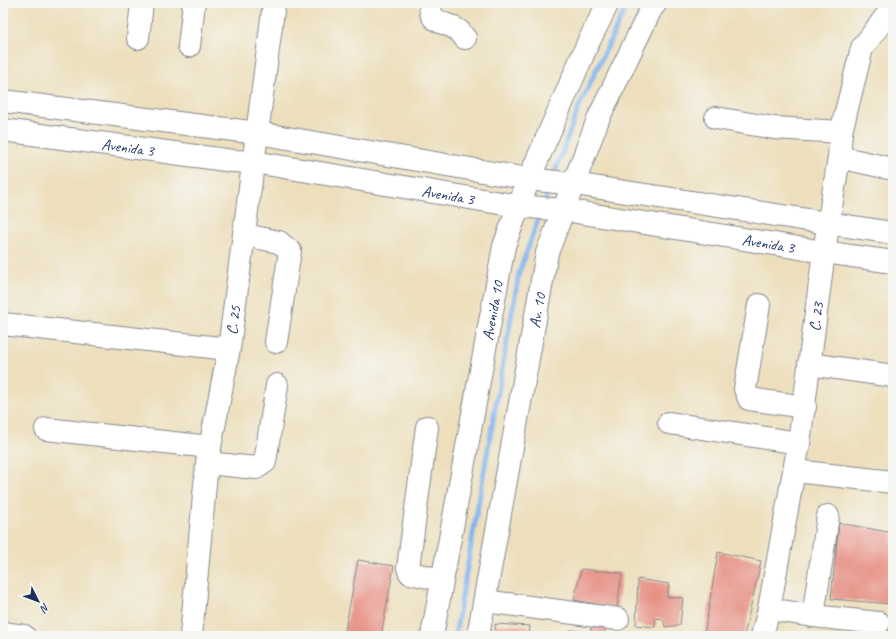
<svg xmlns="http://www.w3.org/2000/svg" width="896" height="639" font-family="Caveat,sans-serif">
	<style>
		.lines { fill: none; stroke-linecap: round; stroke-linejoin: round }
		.stream { stroke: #82b5ef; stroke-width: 5 }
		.building { fill: #e79084 }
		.minor-casing { stroke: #84878d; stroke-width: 24 }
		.minor { stroke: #fff; stroke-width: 22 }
		.labels { text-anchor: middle; stroke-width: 3; stroke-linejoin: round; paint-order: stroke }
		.street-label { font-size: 16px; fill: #1b2f5e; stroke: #f6f6f2 }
	</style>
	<rect width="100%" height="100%" fill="#f6f6f2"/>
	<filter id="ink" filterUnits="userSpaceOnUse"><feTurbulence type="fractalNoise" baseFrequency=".025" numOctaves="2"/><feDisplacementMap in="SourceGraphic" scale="8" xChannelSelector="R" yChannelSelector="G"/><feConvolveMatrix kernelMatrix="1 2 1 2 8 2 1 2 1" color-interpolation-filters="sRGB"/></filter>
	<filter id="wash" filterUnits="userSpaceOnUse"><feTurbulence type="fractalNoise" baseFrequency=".012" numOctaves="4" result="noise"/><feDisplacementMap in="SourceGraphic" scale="16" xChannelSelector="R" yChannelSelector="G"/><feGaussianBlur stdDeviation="0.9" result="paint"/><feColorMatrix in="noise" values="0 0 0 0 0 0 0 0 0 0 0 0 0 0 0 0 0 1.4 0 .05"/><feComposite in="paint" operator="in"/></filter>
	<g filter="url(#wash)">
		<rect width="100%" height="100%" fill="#eddfbc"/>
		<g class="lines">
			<g class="stream">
				<path d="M555,172L578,109L628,3"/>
				<path d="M545,200L549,190"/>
				<path d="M455,636L519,273L539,217"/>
			</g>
		</g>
		<g id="blocks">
			<g class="building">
				<path d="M839,523L893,533V588L891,604L831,599Z"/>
				<path d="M718,552L761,561L744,636L704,635Z"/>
				<path d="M358,560L394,566L381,636H344Z"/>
				<path d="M581,569L622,573L617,608L574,600Z"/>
				<path d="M638,579L669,584L667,597L683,598L680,625L665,627L663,619L656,618L655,627L636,625Z"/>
				<path d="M893,620V632H889Z"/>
				<path d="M592,621L606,625L604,636H590Z"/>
				<path d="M495,624L530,626L529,636H496Z"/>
				<path d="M570,630L585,632L584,636H568Z"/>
			</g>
		</g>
	</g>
	<g filter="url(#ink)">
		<use href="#blocks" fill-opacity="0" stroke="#84878d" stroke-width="1"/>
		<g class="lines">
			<defs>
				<g id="minor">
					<path d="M431,3C427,25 447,21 459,31C461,33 463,36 465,38"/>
					<path d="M138,38L142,3"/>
					<path d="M189,46L194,3"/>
					<path d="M3,101L258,133L529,179L574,184L893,233"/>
					<path d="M716,118L774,128L841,132"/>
					<path id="s1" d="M3,130L233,161L254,162L518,206L564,210L824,252L893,262"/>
					<path d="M839,157L893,169"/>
					<path d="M245,235L279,242L290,251L276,342"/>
					<path d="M759,305L745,389L749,399L805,407"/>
					<path d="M3,324L229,349"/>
					<path d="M809,364L893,376"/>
					<path d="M669,423L799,443"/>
					<path d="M427,427L408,568L410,573L442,580"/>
					<path d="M46,429L210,447"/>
					<path d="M207,463L256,468L265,462L277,385"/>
					<path d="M795,471L893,482"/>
					<path d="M485,601L618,619"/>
					<path d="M769,609L813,616L879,623"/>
					<path d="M813,616L828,516"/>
					<path d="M3,633L24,636"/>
					<path id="s2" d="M191,636L207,463L229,349L274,3"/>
					<path id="s3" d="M432,636L504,246L529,179L588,43L608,3"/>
					<path id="s4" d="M478,636L547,253L599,117L651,9L656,3"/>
					<path id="s5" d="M762,636L769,609L799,443L824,252L839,157L841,132L862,48L893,7"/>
				</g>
			</defs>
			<use href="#minor" class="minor-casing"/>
			<use href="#minor" class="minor"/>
		</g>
	</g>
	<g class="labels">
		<g class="street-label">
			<text dy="6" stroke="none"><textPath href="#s1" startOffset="126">Avenida 3</textPath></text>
			<text dy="6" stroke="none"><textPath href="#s1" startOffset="450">Avenida 3</textPath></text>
			<text dy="6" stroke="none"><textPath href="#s1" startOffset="774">Avenida 3</textPath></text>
			<text dy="6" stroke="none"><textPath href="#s4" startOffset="331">Av. 10</textPath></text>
			<text dy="6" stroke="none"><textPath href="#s3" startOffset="331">Avenida 10</textPath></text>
			<text dy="6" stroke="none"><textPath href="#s5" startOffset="324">C. 23</textPath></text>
			<text dy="6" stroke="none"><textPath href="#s2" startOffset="319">C. 25</textPath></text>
		</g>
	</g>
	<rect width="896" height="639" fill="none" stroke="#f6f6f2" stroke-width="16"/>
	<g transform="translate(38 601) rotate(132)" stroke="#f6f6f2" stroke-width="3" paint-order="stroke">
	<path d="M0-3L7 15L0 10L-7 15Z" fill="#1b2f5e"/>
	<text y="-6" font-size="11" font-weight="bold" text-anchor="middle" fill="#1b2f5e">N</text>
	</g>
</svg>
